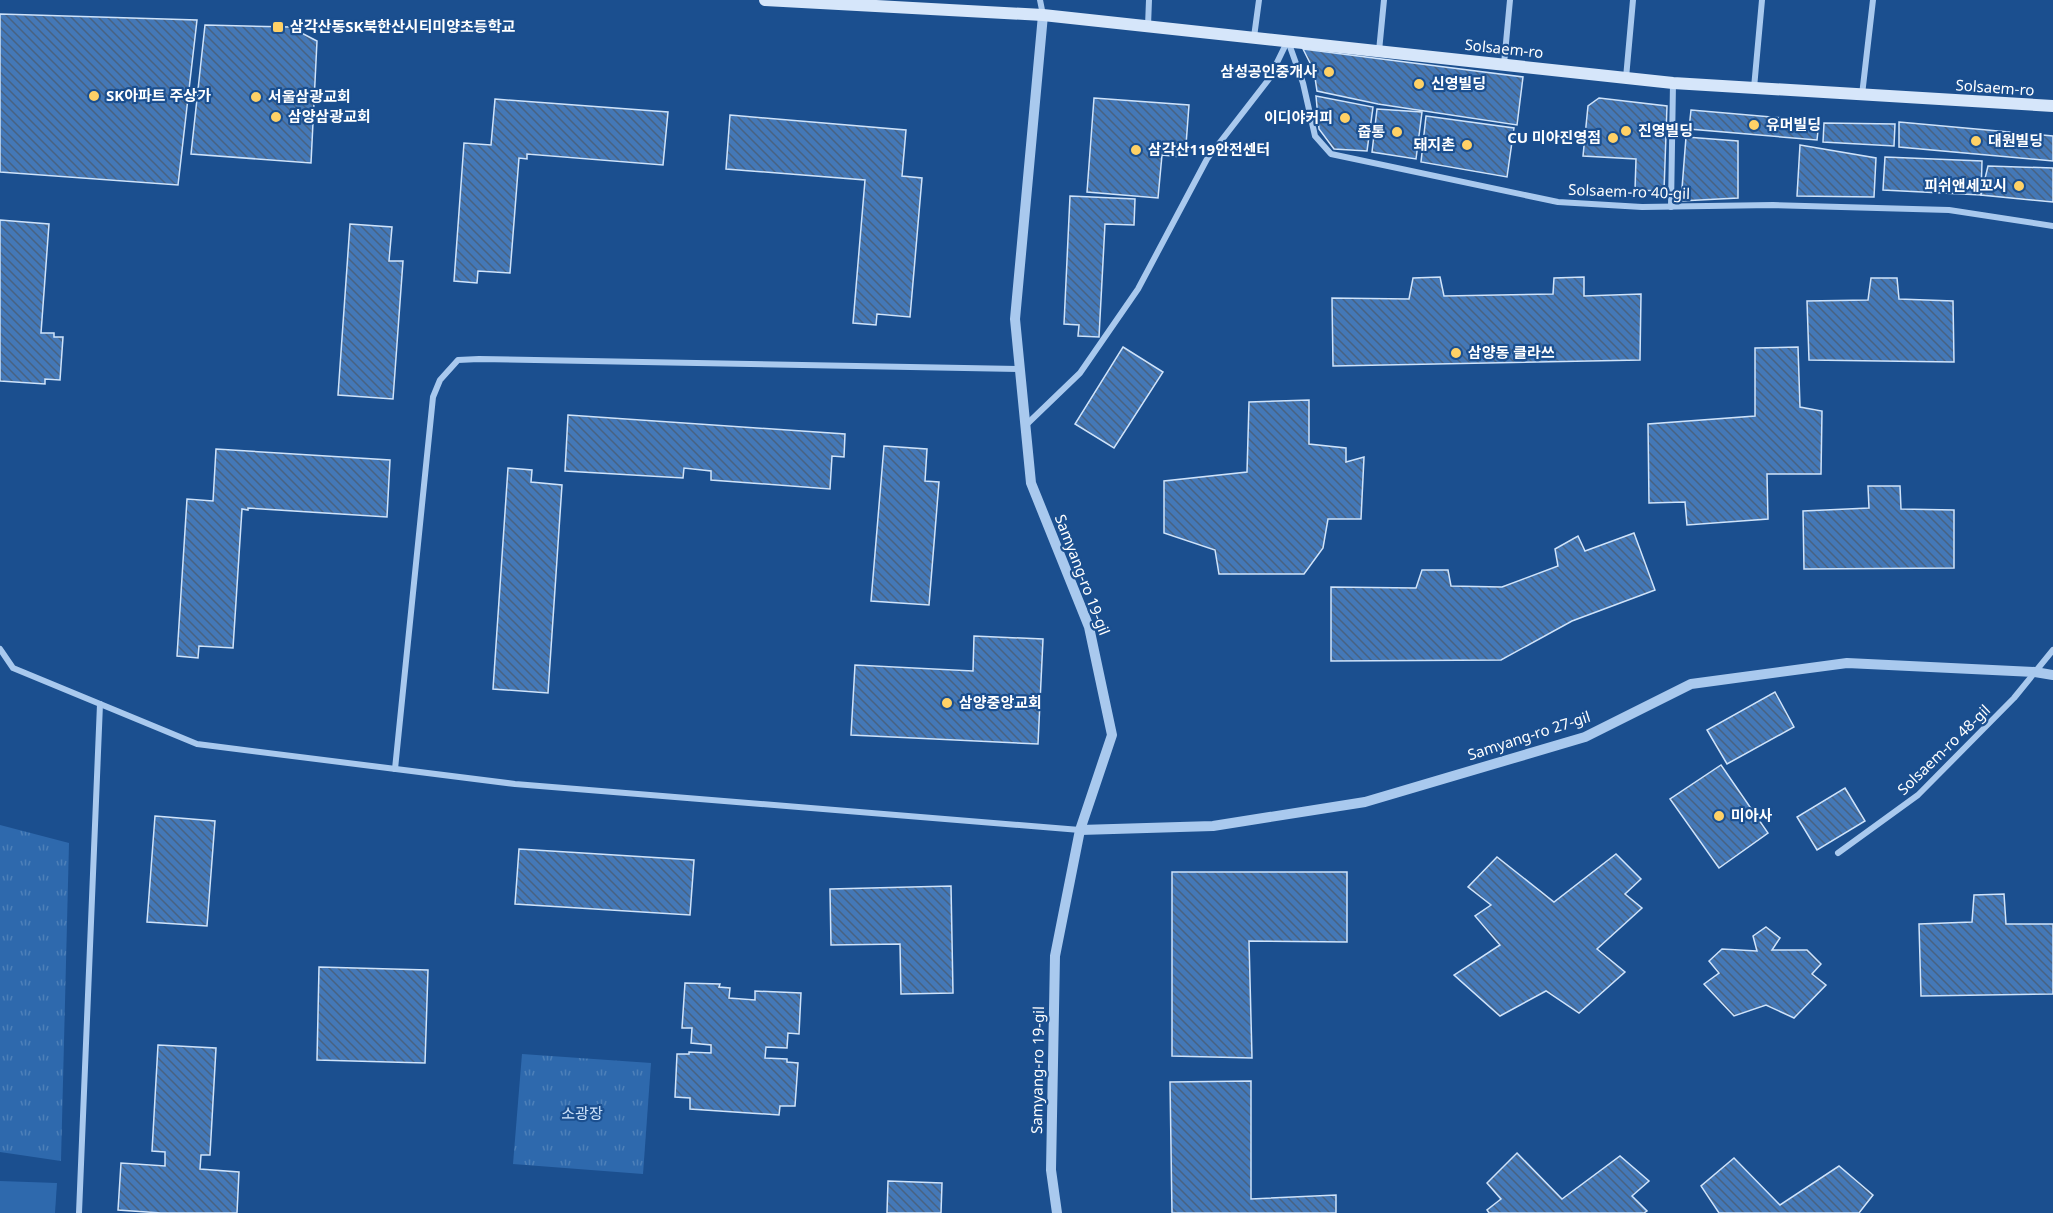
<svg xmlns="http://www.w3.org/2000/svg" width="2053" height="1213" font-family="'Noto Sans','Noto Sans KR',sans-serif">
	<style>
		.park { fill: url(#park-tufts) }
		.garden { fill: #2e69ad }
		.building { fill: url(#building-back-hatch); stroke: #cfe3fa; stroke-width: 1.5 }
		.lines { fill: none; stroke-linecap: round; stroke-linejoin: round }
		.minor { stroke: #a9c9ee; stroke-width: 6 }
		.tertiary { stroke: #a9c9ee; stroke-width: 10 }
		.secondary { stroke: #d6e6fa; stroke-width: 12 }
		.poi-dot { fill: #ffd166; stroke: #1b4f8f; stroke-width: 2 }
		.labels { text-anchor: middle; stroke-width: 4.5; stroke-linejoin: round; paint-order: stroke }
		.poi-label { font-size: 15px; font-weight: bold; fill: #fff; stroke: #1b4f8f; text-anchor: start }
		.street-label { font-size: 15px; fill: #fff; stroke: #1b4f8f }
		.park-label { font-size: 15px; fill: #cfe3fa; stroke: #1b4f8f }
	</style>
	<defs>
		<pattern id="park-tufts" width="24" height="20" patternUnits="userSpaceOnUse" patternTransform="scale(1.5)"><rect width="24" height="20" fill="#2e69ad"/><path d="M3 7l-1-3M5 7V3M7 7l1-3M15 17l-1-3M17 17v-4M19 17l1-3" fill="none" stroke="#4d80b9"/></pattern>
		<pattern id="building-back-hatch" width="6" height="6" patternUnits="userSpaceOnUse" patternTransform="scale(1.5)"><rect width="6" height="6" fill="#4478b7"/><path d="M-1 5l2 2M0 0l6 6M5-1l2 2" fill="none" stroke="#486282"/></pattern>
	</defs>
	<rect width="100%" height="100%" fill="#1b4f8f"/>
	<g class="park">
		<path d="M0,825L69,843L61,1161L0,1152Z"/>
		<path d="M522,1054L651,1063L643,1174L513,1164Z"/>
	</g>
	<path class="garden" d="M0,1181L57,1183L55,1213H0Z"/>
	<g class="building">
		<path d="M0,14L197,20L178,185L0,172Z"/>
		<path d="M205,25L290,27L317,41L311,163L191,154Z"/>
		<path d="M1303,49L1523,77L1517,125L1378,104L1317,91L1314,71Z"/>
		<path d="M1316,96L1373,107L1367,151L1334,149L1319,129Z"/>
		<path d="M1094,98L1189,105L1186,145H1182L1181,157L1162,155L1158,198L1087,192Z"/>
		<path d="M1599,98L1667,106L1664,191L1635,190L1636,159L1583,156L1588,106Z"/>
		<path d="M495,99L668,112L663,165L527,154V159L519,158L510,273L478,271L477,283L454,281L464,143L491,145Z"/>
		<path d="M1377,109L1422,112L1416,159L1372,152Z"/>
		<path d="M1691,110L1819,121L1817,140L1689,129Z"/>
		<path d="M730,115L906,130L902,176L922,178L910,317L877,314L876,325L853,323L865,180L726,169Z"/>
		<path d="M1426,116L1514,128L1507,177L1421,162Z"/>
		<path d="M1899,122L2053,136V161L1899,147Z"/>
		<path d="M1824,123L1895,124L1894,146L1823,142Z"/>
		<path d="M1686,137L1738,141V198L1681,201Z"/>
		<path d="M1800,145L1876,158L1874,197L1797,196Z"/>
		<path d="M1885,157L1982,161L1981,195L1883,190Z"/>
		<path d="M1988,166L2053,168V202L1981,195Z"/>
		<path d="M1070,196L1135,199L1134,225L1105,224L1099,337L1078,336L1079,325L1064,324Z"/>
		<path d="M0,220L49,224L41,333H54V337H63L60,380L45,379V384L0,381Z"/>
		<path d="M350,224L392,227L389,261H403L393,399L338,395Z"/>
		<path d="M1440,277L1444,296L1553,294L1554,278L1584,277V296L1641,294L1640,360L1333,366L1332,298L1409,299L1413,278Z"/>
		<path d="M1871,278H1897L1899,299L1953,301L1954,362L1809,360L1807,301L1868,300Z"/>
		<path d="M1123,347L1163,372L1114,448L1075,424Z"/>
		<path d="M1798,347L1800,407L1822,411L1821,474H1767L1768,519L1687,525L1685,502L1649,503L1648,424L1755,416V348Z"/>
		<path d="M1309,400V444L1346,448V462L1364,457L1361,519H1328L1323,548L1304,574H1219L1215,550L1164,533V481L1247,472L1249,402Z"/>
		<path d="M568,415L845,434L844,457L832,456L830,489L711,480V471L684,468L683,478L565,471Z"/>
		<path d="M884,446L927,449L925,481L939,482L929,605L871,601Z"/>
		<path d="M216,449L390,460L387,517L248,508V510L242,509L233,648L199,646L198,658L177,656L187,499L213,501Z"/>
		<path d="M508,468L532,470L531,482L562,485L548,693L493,689Z"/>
		<path d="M1868,486H1900L1901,509L1954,510V568L1804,569L1803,511L1869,508Z"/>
		<path d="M1634,533L1655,590L1572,621L1501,660L1331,661V587L1416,588L1422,570H1448L1451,586L1502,587L1558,566L1555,549L1578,536L1585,551Z"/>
		<path d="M974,636L1043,639L1038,744L851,735L855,665L973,671Z"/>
		<path d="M1775,692L1794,727L1727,764L1707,730Z"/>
		<path d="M1721,765L1768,833L1719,868L1670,799Z"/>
		<path d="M1845,788L1865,821L1817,850L1797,817Z"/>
		<path d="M155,816L215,821L207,926L147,922Z"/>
		<path d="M519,849L694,860L690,915L515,904Z"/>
		<path d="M1616,854L1641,879L1625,894L1642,908L1597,949L1625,972L1579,1013L1546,991L1500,1016L1454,975L1500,945L1475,916L1491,905L1468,887L1497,857L1554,902Z"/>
		<path d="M1172,872H1347V942L1249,941L1252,1058L1172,1056Z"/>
		<path d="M951,886L953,993L901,994L900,944L831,945L830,889Z"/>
		<path d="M2004,894L2006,924H2053V994L1921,996L1919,924L1972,922L1974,895Z"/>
		<path d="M1766,927L1780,938L1772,950H1807L1821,964L1812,974L1826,985L1794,1018L1766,1005L1734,1016L1704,984L1719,973L1709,961L1722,949L1757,951L1753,936Z"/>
		<path d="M319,967L428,970L425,1063L317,1060Z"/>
		<path d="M685,983L720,984L719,987L730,988L729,998L755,1000V991L801,993L799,1034L788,1033L787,1048L766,1047L765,1058L787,1059V1062L798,1063L795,1106H780L779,1115L690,1109V1098L675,1097L677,1054H689V1052L711,1053V1045L691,1043L692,1028H682Z"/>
		<path d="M158,1045L216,1048L210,1155H201L200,1169L239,1172L237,1213H161L118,1210L121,1163L165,1166V1152L152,1151Z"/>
		<path d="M1251,1081V1199L1336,1195V1213H1172L1170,1082Z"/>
		<path d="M1517,1153L1562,1199L1620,1156L1649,1181L1632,1196L1647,1211L1644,1213H1489L1487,1210L1501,1199L1487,1183Z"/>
		<path d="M1734,1158L1780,1205L1839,1166L1873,1195L1859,1213H1719L1701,1186Z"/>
		<path d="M888,1181L942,1183L941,1213H887Z"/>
	</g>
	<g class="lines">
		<g class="minor">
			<path d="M1040,0L1043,15"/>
			<path d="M1148,26L1149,0"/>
			<path d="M1254,37L1259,0"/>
			<path d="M1288,41L1303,83L1315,136L1331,154L1558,202L1642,207L1773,205L1949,210L2053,226"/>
			<path d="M1379,51L1384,0"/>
			<path d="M1504,64L1510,0"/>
			<path d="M1626,78L1633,0"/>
			<path d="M1754,88L1762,0"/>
			<path d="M1862,95L1873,0"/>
			<path d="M1671,207L1673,83"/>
			<path d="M1026,425L1080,373L1138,289L1207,159L1269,79L1287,42"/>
			<path d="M0,649L13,668L197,744L515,784L1080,830"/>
			<path d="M395,769L433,397L440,380L458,360L479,359L1019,369"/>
			<path d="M1838,853L1918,795L2014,698L2053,650"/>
			<path d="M79,1213L100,704"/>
		</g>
		<g class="tertiary">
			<path d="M1043,15L1015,319L1031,483L1089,627L1112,735L1080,830L1055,956L1051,1170L1057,1213"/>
			<path d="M1080,830L1213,826L1365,802L1585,737L1691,684L1847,663L2035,672L2053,675"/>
		</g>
		<path class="secondary" d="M765,0L1043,15L1673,83L2053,106"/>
	</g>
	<g class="poi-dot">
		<rect x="272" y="21" width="12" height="12" rx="3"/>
		<circle cx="1329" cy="72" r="6"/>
		<circle cx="1419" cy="84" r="6"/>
		<circle cx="94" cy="96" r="6"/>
		<circle cx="256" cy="97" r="6"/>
		<circle cx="276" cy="117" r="6"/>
		<circle cx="1345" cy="118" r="6"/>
		<circle cx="1754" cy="125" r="6"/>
		<circle cx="1626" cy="131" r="6"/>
		<circle cx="1397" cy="132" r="6"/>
		<circle cx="1613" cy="138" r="6"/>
		<circle cx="1976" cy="141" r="6"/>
		<circle cx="1467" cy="145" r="6"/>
		<circle cx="1136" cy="150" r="6"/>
		<circle cx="2019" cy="186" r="6"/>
		<circle cx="1456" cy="353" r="6"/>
		<circle cx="947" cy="703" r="6"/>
		<circle cx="1719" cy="816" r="6"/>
	</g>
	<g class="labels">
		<g class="poi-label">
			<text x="290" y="32">삼각산동SK북한산시티미양초등학교</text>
			<text x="1317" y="77" text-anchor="end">삼성공인중개사</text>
			<text x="1431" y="89">신영빌딩</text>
			<text x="106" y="101">SK아파트 주상가</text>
			<text x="268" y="102">서울삼광교회</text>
			<text x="288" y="122">삼양삼광교회</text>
			<text x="1333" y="123" text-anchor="end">이디야커피</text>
			<text x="1766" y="130">유머빌딩</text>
			<text x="1638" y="136">진영빌딩</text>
			<text x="1385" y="137" text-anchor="end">줍통</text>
			<text x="1601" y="143" text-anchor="end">CU 미아진영점</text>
			<text x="1988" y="146">대원빌딩</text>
			<text x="1455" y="150" text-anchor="end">돼지촌</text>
			<text x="1148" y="155">삼각산119안전센터</text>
			<text x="2007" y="191" text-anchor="end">피쉬앤세꼬시</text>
			<text x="1468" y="358">삼양동 클라쓰</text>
			<text x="959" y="708">삼양중앙교회</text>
			<text x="1731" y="821">미아사</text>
		</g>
		<g class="street-label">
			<text transform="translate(1504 49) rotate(6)" y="5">Solsaem-ro</text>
			<text transform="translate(1995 88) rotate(4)" y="5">Solsaem-ro</text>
			<text transform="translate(1629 192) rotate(2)" y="5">Solsaem-ro 40-gil</text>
			<text transform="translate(1082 575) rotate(69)" y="5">Samyang-ro 19-gil</text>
			<text transform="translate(1529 736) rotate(-18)" y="5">Samyang-ro 27-gil</text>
			<text transform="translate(1944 750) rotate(-44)" y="5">Solsaem-ro 48-gil</text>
			<text transform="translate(1038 1070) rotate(-89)" y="5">Samyang-ro 19-gil</text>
		</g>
		<g class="park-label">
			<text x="582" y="1119">소광장</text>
		</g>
	</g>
</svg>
